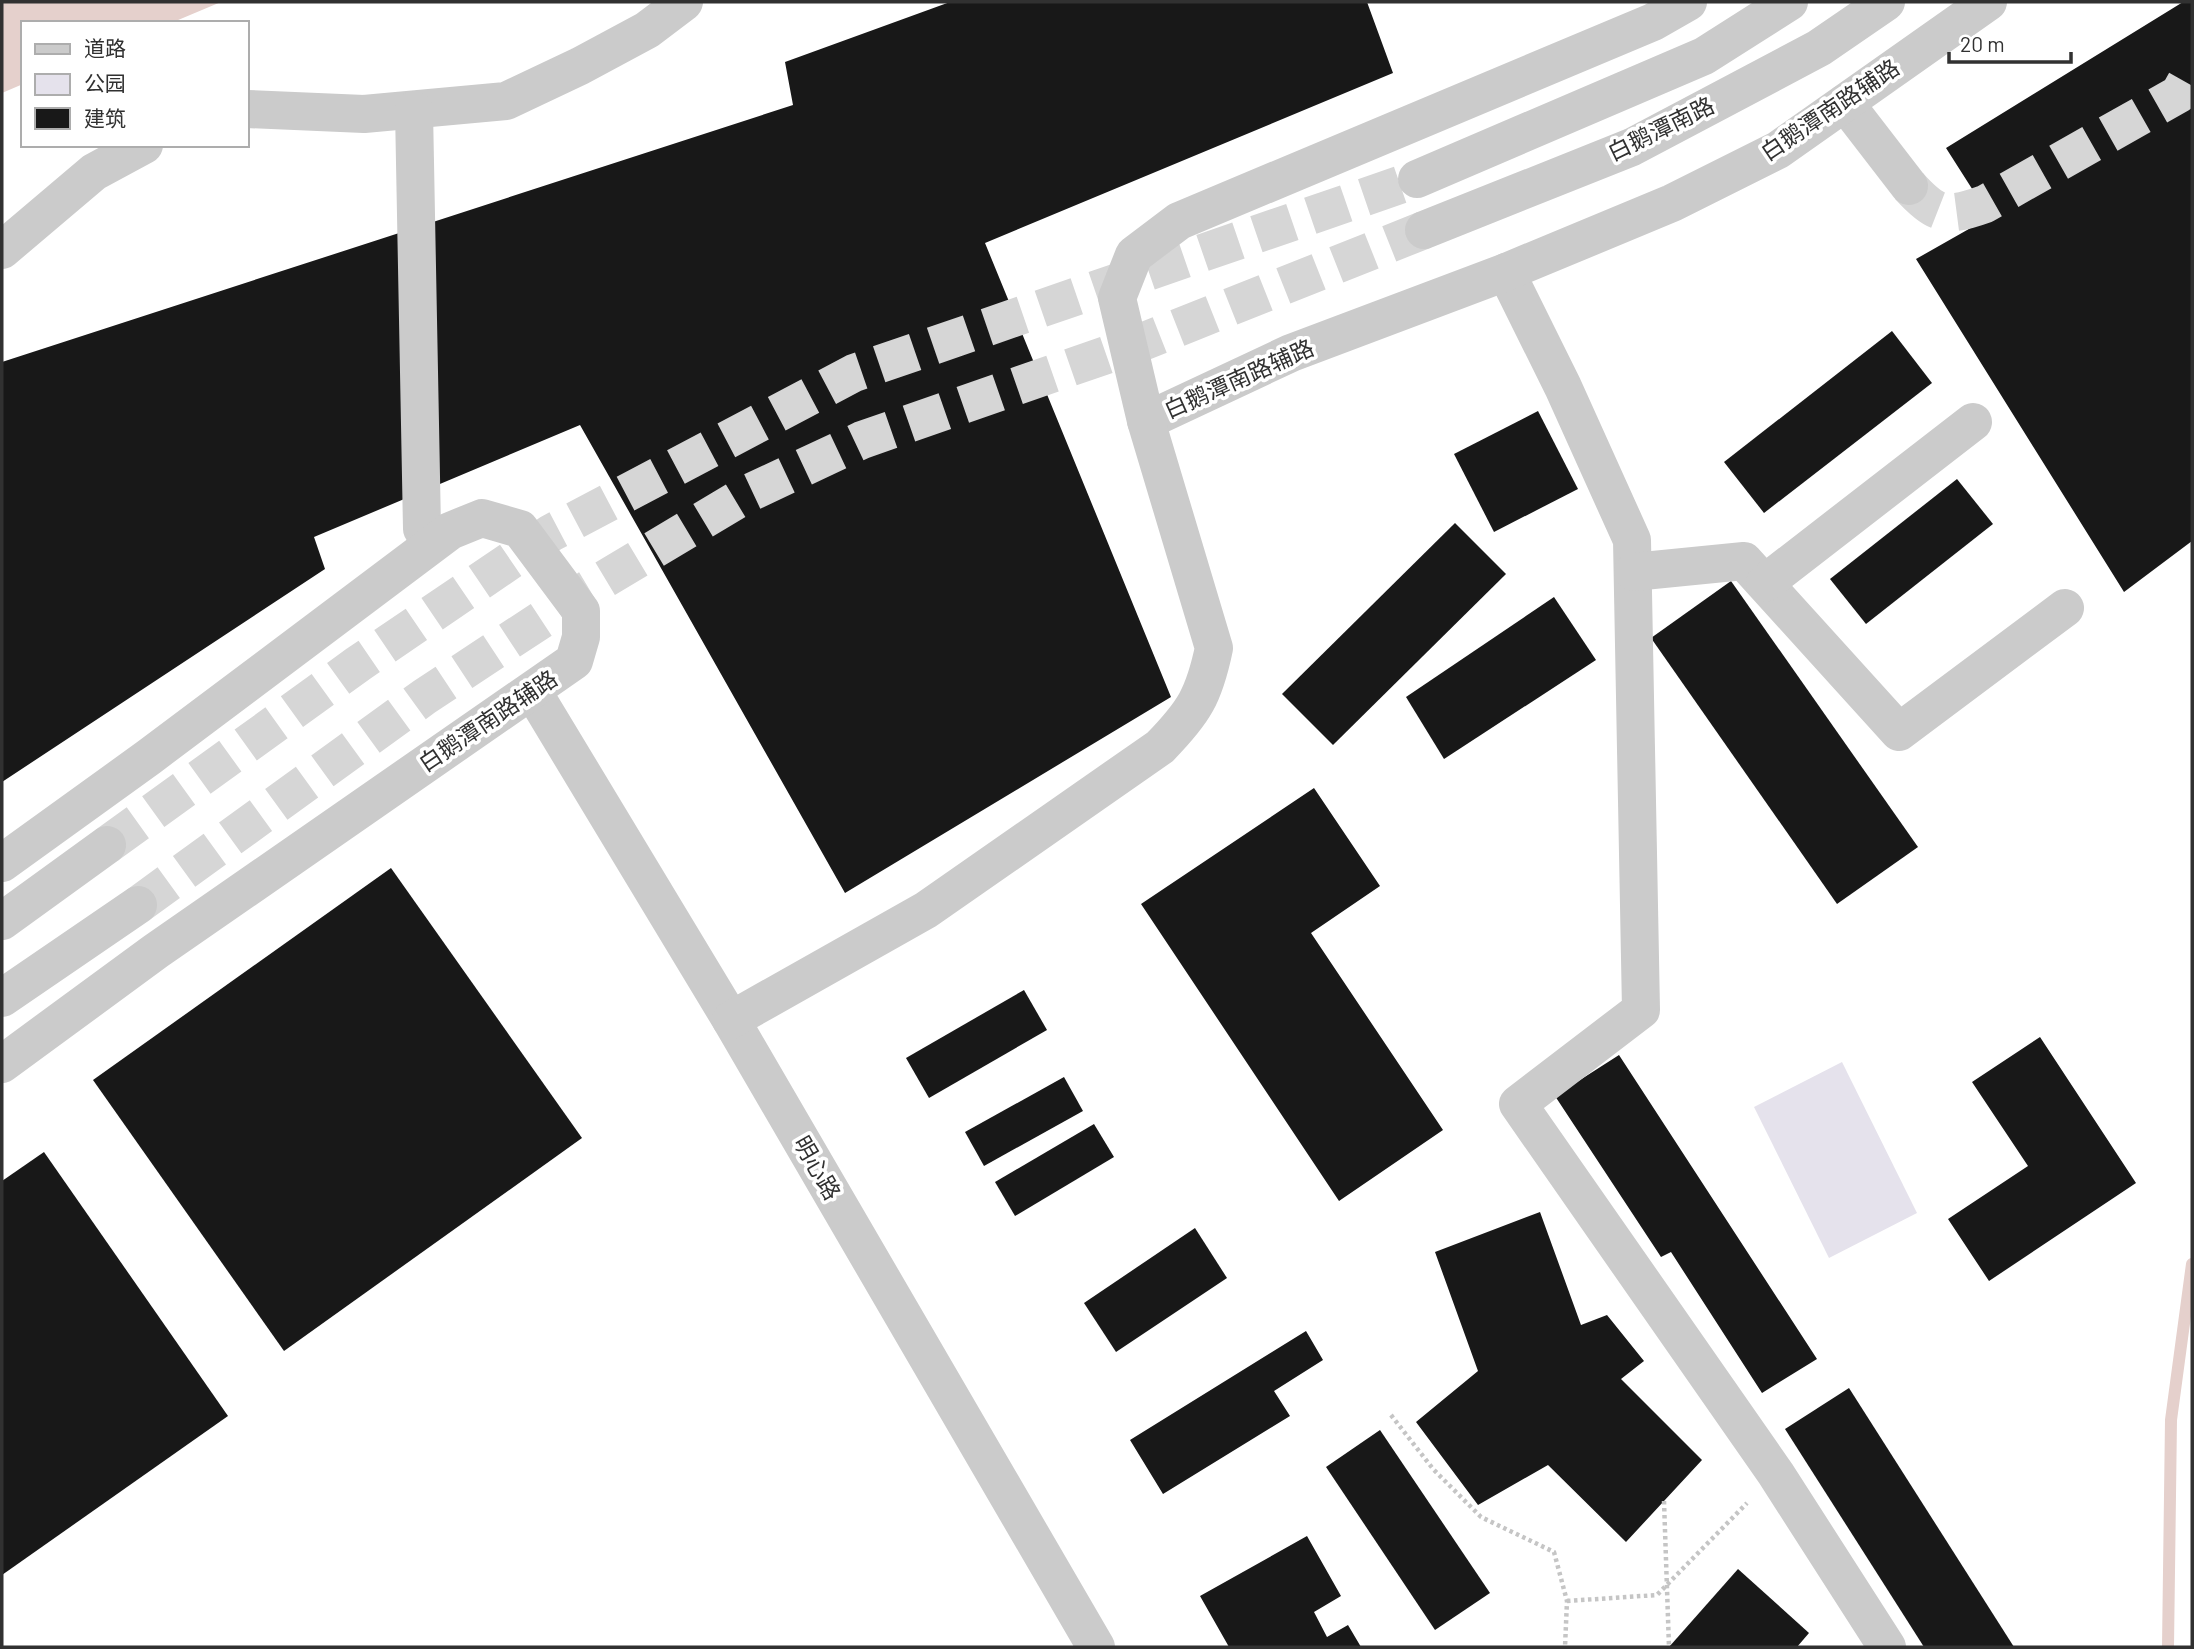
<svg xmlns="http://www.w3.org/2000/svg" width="2194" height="1649" font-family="Barlow,'Noto Sans SC',sans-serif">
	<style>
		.green { fill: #e5e2ec }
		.water { fill: #e5d0cc }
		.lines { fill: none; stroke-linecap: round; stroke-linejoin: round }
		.stream { stroke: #e5d0cc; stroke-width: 12 }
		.building { fill: #181818 }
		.minor-tunnel { stroke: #d6d6d6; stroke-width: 38; stroke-dasharray: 38 19; stroke-linecap: butt }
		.path { stroke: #c5c5c5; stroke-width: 4.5; stroke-dasharray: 3.5 3.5; stroke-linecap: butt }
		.minor { stroke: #cbcbcb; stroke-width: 38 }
		.labels { text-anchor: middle; stroke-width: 7; stroke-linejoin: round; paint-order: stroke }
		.street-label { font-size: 23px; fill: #313131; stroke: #fff }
	</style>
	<rect width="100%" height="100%" fill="#fff"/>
	<path class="green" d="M1842,1062L1917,1213L1829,1258L1754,1107Z"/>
	<path class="water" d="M2,2H221L171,23H23V84L2,93Z"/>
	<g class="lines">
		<path class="stream" d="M2168,1647L2171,1420L2192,1264"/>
	</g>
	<g class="building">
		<path d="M950,2H1367L1393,73L985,243L1171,697L845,893L580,425L314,537L325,569L2,782V362L793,105L785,62Z"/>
		<path d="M2183,2H2192V541L2124,592L1916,259L1990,217L1946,148Z"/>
		<path d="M1892,331L1932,383L1764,513L1724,462Z"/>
		<path d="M1538,411L1578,489L1494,532L1454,454Z"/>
		<path d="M1957,479L1993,524L1866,624L1830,579Z"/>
		<path d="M1455,523L1506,574L1333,745L1282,694Z"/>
		<path d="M1731,581L1918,847L1837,904L1651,638Z"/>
		<path d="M1554,597L1596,660L1444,759L1406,697Z"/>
		<path d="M1314,788L1380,886L1311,933L1443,1130L1339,1201L1141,904Z"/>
		<path d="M391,868L582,1138L284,1351L93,1080Z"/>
		<path d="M1024,990L1047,1030L929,1098L906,1058Z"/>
		<path d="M2040,1037L2136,1183L1989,1281L1948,1219L2028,1166L1972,1082Z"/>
		<path d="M1619,1055L1817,1359L1762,1393L1671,1252L1661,1257L1555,1096Z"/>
		<path d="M1064,1077L1083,1111L984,1166L965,1132Z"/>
		<path d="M1094,1124L1114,1157L1015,1216L995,1182Z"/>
		<path d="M44,1152L228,1416L2,1575V1181Z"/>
		<path d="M1540,1212L1581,1325L1607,1315L1644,1361L1621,1379L1702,1460L1626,1542L1548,1465L1478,1505L1416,1422L1478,1371L1435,1252Z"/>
		<path d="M1195,1228L1227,1278L1116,1352L1084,1303Z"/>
		<path d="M1306,1331L1323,1360L1274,1391L1290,1416L1163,1494L1130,1440Z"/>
		<path d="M1849,1388L2014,1647H1924L1785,1429Z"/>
		<path d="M1380,1430L1490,1593L1435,1630L1326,1467Z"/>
		<path d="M1307,1536L1341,1596L1314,1612L1327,1637L1348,1625L1361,1647H1229L1200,1596Z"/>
		<path d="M1738,1569L1809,1633L1797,1647H1669Z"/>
	</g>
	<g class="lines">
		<g class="minor-tunnel">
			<path d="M1909,186C1936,216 1946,218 1985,204L2179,94L2192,71"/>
			<path d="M107,845L358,664L551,533L854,373L1417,179"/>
			<path d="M138,905L424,697L588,589L747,494L862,440L1132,346L1424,230"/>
		</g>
		<g class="path">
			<path d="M1391,1415L1433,1469L1481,1517L1554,1552L1567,1601L1565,1647"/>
			<path d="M1664,1501L1669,1647"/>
			<path d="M1567,1601L1657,1595L1747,1503"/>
		</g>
		<g class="minor">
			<path d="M1845,103L1909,186"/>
			<path d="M247,109L364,114L506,101L580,66L647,30L684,2"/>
			<path d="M414,110L422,529"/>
			<path d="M1417,179L1704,56L1789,2"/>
			<path d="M1424,230L1632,147L1819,48L1886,2"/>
			<path d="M2,250L94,172L144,145"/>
			<path d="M1506,272L1563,387L1632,540L1641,1010L1518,1104L1776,1474L1887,1647"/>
			<path d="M1146,421L1291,353L1506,272L1672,203L1778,150L1988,2"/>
			<path d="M1633,572L1744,561L1899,732L2065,608"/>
			<path d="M1765,583L1973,422"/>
			<path d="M533,692L731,1020L1096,1647"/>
			<path d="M2,863L149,757L450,531L482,518L520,529L581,611V637L574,661L156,951L2,1064"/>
			<path d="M2,921L107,845"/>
			<path d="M2,998L138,905"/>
			<path d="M731,1020L926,910L1160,747C1194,712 1204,696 1214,648L1146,421L1117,298L1134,255L1179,221L1653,22L1688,2"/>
		</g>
	</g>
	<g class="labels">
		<g class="street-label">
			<text transform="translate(1830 110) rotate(-34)" y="8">白鹅潭南路辅路</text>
			<text transform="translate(1661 129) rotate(-26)" y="8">白鹅潭南路</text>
			<text transform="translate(1239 379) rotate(-24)" y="8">白鹅潭南路辅路</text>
			<text transform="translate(488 721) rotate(-34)" y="8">白鹅潭南路辅路</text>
			<text transform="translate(817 1168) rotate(60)" y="8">明心路</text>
		</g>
	</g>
	<rect width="2194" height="1649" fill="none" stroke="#313131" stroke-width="7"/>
	<rect x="21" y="21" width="228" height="126" fill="#ffffff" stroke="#adadad" stroke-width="2"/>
	<rect x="35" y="44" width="35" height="10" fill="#cbcbcb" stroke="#adadad" stroke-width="2"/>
	<text x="84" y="56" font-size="21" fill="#313131">道路</text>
	<rect x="35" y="74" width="35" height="21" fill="#e5e2ec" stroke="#adadad" stroke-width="2"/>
	<text x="84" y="91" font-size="21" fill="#313131">公园</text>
	<rect x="35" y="108" width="35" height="21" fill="#181818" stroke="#adadad" stroke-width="2"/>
	<text x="84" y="126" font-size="21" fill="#313131">建筑</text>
	<path d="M1949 52v10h122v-10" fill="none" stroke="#313131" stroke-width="3.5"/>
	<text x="1960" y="52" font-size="21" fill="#313131" stroke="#ffffff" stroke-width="5" paint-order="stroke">20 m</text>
</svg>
